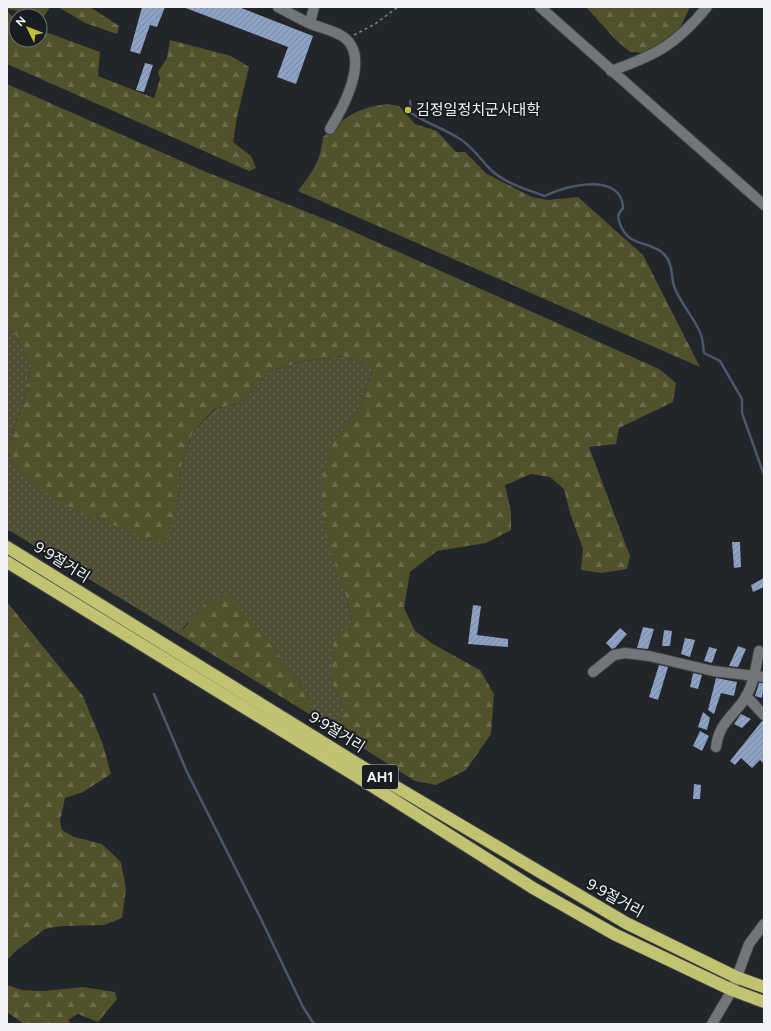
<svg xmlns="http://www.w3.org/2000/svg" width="771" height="1031" font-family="Figtree,'Noto Sans KR',sans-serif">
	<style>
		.grass { fill: url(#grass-dots) }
		.forest { fill: url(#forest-firs) }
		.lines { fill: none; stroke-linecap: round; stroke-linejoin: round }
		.stream { stroke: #4c576a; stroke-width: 2.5 }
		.building { fill: url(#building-hatch) }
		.minor-casing { stroke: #3e4045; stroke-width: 12 }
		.highway-casing { stroke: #3e4045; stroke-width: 14 }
		.path { stroke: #808387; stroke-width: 1.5; stroke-dasharray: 3 3; stroke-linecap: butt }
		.minor { stroke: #72767b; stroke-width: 10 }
		.highway { stroke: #c2c370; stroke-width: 12 }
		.poi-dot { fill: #bfbe41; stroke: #191c20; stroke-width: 1.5 }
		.labels { text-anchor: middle; stroke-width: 4; stroke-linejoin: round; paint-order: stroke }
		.shield { fill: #191c20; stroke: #b0b2b6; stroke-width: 1 }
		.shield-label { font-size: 14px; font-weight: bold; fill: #f1f3f7 }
		.poi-label { font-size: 15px; fill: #f1f3f7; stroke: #191c20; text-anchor: start }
		.street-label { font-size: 15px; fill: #f1f3f7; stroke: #191c20 }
	</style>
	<defs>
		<pattern id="grass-dots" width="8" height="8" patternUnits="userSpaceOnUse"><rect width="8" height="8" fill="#4e4f36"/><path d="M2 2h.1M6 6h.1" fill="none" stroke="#686954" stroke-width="1.8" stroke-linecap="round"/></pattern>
		<pattern id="forest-firs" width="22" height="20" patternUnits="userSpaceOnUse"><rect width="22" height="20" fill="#51512c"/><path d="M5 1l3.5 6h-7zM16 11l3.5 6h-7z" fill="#6a6a4b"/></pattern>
		<pattern id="building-hatch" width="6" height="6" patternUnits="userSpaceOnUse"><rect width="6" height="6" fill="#8da2c4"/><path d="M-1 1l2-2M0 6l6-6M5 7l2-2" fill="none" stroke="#78879f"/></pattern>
	</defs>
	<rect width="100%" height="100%" fill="#22252a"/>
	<g class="grass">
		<path d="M7,328L16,335L31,367L24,400L7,447Z"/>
		<path d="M344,356L373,368L359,408L330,446L344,589L352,622L330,678L345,711L339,722L326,725L314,717L307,693L281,657L255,627L187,623L179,634L7,529V453L29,483L177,510L182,462L193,432L215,409L241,403L271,371L304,361Z"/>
	</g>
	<g class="forest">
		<path d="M7,7H50L44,16L7,9Z"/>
		<path d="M52,7H90L119,26L117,34L85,23L60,8Z"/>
		<path d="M586,7H690L679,30L647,53L630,52L616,40Z"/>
		<path d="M7,11L16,20V40H40V30L100,52L98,76L154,98L160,79L158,72L167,58L170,40L231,56L249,67L237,117L233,142L251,156L256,168L249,171L7,64Z"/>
		<path d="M7,84L206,172L332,222L659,369L676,383L673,402L619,428L616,444L589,447L630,556L627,569L601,573L581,570L583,549L570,513L564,489L550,477L531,474L505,485L511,512V530L486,543L437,551L410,572L404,608L415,631L433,644L480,670L494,694L491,734L466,770L436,785L415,781L326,725L339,722L345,711L330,678L334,637L352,622L344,589L325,535L321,484L330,446L359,408L373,368L343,356L304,361L271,371L241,403L214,409L193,432L182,462L177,510L165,545L75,510L29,483L7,453V447L24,400L31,367L16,335L7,328Z"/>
		<path d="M387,104L399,106L415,124L437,131L456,152H465L487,174L532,197L548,200L578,197L643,255L700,367L298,191C313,171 320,163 323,137C347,116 354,109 387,104Z"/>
		<path d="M228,594L281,657L307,693L314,717L179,634L208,600Z"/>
		<path d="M7,602L83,696L103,745L111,774L83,792L65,798L60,821L62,830L74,837L102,844L121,862L126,889L122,918L104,925L61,926L45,929L17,950L7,960Z"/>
		<path d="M7,985L22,990L44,991L83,987L115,992L117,999L98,1022L78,1014L68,1020L71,1024H24L7,1012Z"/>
	</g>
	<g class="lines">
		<g class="stream">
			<path d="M410,101L411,113C426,123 445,129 460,139C473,147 480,159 490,169C504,183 527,190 545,196C565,185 622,172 623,208C618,213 617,217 620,224C629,248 649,240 664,254C673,263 671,276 674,286C680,304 696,319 701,335C703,340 703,347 704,353L720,361L742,399V413L764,475"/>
			<path d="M154,694L187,772L261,919L303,1007L314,1024"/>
		</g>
	</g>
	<g class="building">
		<path d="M142,7H165L157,27L150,25L140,54L130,51Z"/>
		<path d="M183,7H239L313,36L296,84L277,77L288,47Z"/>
		<path d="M145,63L153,65L144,92L136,90Z"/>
		<path d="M732,542H740L741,567L734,568Z"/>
		<path d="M764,578V587L753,592L751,585Z"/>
		<path d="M473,605L481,606L477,635L508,639V647L468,644Z"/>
		<path d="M643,627L654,629L648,649L637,648Z"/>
		<path d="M620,628L627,634L615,648L612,649L606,643Z"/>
		<path d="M664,630L672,631L670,646H662Z"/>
		<path d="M685,638L695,640L690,657L681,654Z"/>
		<path d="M738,646L746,649L738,667L729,666Z"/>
		<path d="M709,647L717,649L712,663L704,661Z"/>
		<path d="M659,665L668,667L658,700L649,697Z"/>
		<path d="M693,673L702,675L698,689L690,687Z"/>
		<path d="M716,678L737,682L734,696L721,693L714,714L708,710Z"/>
		<path d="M759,683H764L762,698L755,696Z"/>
		<path d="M703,712L710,718L707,730L698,727Z"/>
		<path d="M741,714L751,719L742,728L734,724Z"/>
		<path d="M762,721H764V764L760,760L752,768L741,758L735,765L730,761Z"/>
		<path d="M700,731L709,736L702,751L693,746Z"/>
		<path d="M694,784L701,785L700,799H693Z"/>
	</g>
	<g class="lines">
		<defs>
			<g id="minor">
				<path d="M278,7C289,13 300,19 311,24C321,28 336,31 345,38C370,59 343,108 330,129"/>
				<path d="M540,7L764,205"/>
				<path d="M310,23L314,7"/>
				<path d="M611,71C656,55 676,45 707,7"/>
				<path d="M593,672L614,655L625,653L649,656L713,671L764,677"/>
				<path d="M746,696L764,715"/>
				<path d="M716,747C719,722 734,716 746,697C754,682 756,667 759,651"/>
				<path d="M712,1024L732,990L749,944L764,924"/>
			</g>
			<g id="highway">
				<path d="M7,547L366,769L626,923L736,977L764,987"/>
				<path d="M7,562L356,776L533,888L614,934L732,990L764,1002"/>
			</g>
		</defs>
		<use href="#minor" class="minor-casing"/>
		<use href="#highway" class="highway-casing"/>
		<path class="path" d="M354,35L375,24L398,7"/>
		<use href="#minor" class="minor"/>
		<use href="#highway" class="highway"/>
	</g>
	<circle class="poi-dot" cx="408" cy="110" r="4"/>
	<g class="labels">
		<rect class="shield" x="362" y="765" width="36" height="24" rx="3"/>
		<g class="shield-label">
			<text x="380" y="782">AH1</text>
		</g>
		<g class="poi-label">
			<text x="416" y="115">김정일정치군사대학</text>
		</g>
		<g class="street-label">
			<text transform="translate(62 562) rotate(32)" y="5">9·9절거리</text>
			<text transform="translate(337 732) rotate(32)" y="5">9·9절거리</text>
			<text transform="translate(615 898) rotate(29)" y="5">9·9절거리</text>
		</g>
	</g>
	<rect width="771" height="1031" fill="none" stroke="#f1f3f7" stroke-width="16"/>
	<g transform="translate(28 28) rotate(313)"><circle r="19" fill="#191c20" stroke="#6f7276"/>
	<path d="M0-3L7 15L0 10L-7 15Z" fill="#bfbe41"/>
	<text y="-6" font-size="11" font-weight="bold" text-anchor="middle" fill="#f1f3f7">N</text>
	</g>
</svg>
